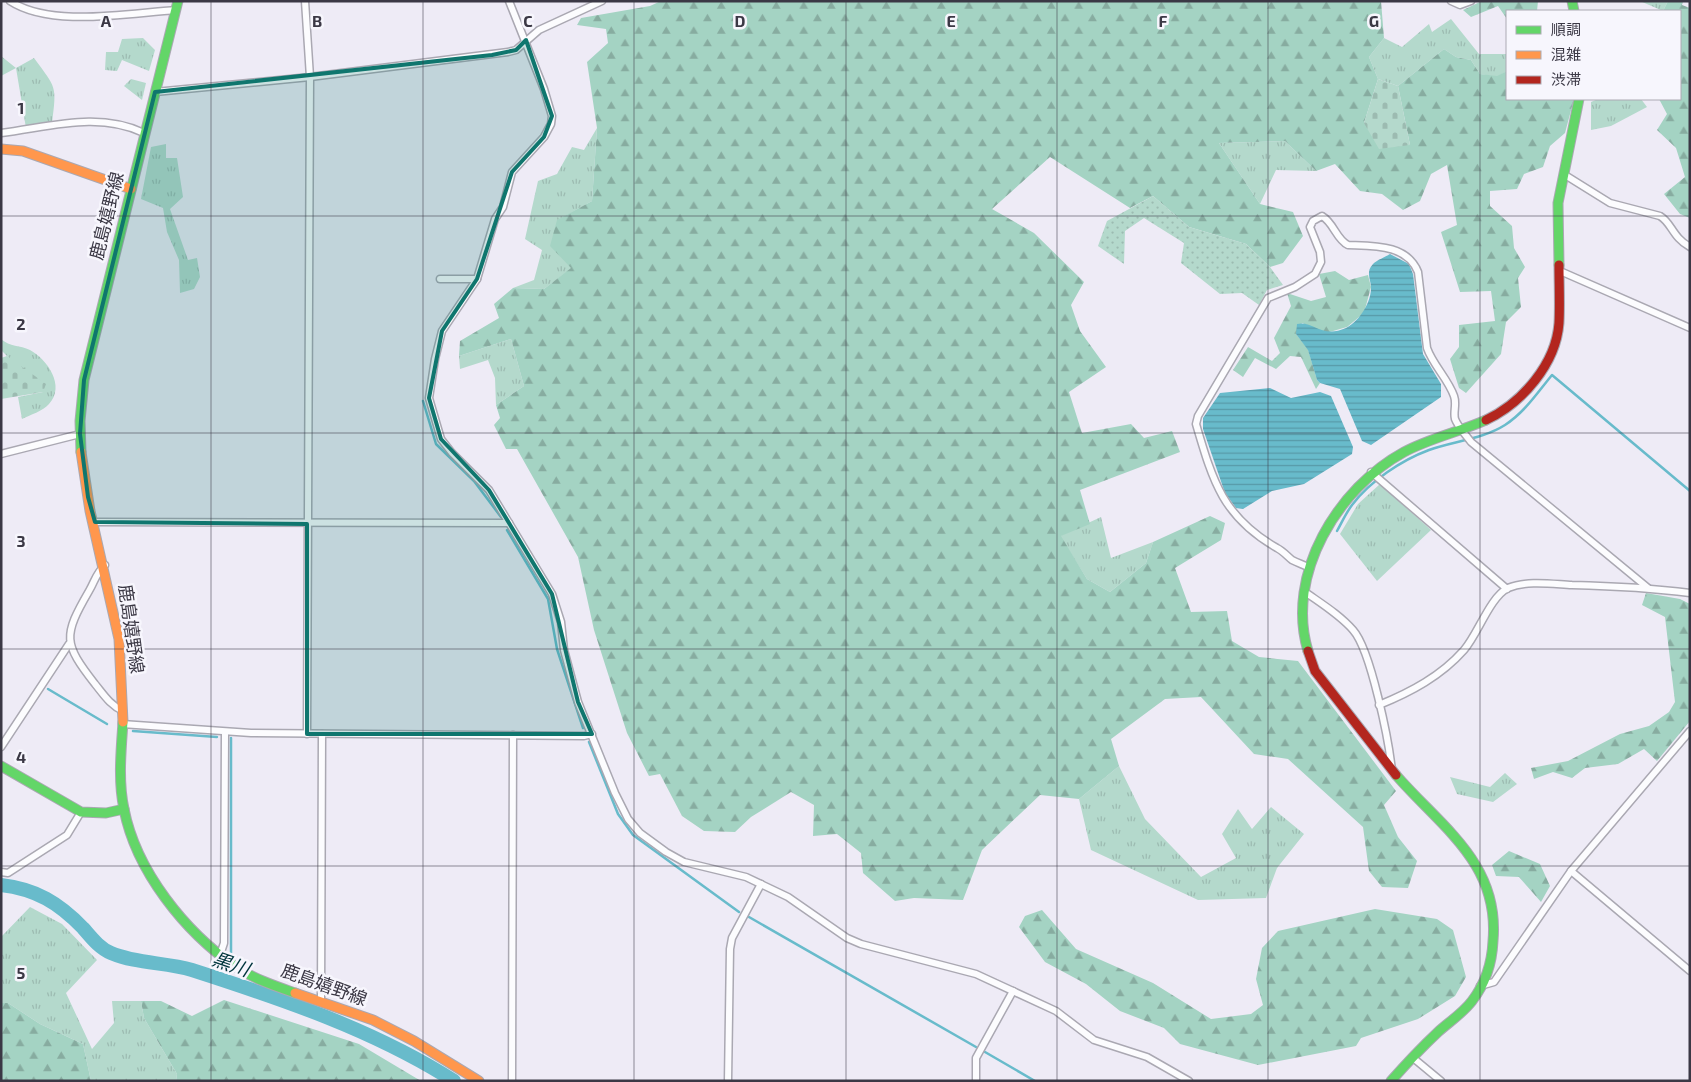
<svg xmlns="http://www.w3.org/2000/svg" width="1691" height="1082" font-family="'Exo 2','Noto Sans JP',sans-serif">
	<style>
		.grass { fill: url(#grass-tufts) }
		.forest { fill: url(#forest-firs) }
		.cemetery { fill: url(#cemetery-stones) }
		.garden { fill: url(#garden-dots) }
		.water { fill: url(#water-rules) }
		.lines { fill: none; stroke-linecap: round; stroke-linejoin: round }
		.stream { stroke: #68bbcb; stroke-width: 2.5 }
		.river { stroke: #68bbcb; stroke-width: 14 }
		.street-casing { stroke: #aaa8b2; stroke-width: 9 }
		.fast-casing { stroke: #aaa8b2; stroke-width: 11 }
		.slow-casing { stroke: #aaa8b2; stroke-width: 11 }
		.jam-casing { stroke: #aaa8b2; stroke-width: 11 }
		.street { stroke: #fcfcfe; stroke-width: 6 }
		.fast { stroke: #63d668; stroke-width: 9 }
		.slow { stroke: #ff974d; stroke-width: 9 }
		.jam { stroke: #b3261e; stroke-width: 9 }
		.marked { fill: #0f766e; fill-opacity: 0.2; stroke: #0f766e; stroke-width: 4; stroke-linejoin: round }
		.grid { fill: none; stroke: #3b3845; stroke-width: 1; stroke-opacity: 0.55 }
		.labels { text-anchor: middle; stroke-width: 5; stroke-linejoin: round; paint-order: stroke }
		.street-label { font-size: 18px; fill: #3b3845; stroke: #f7f6fd }
		.water-label { font-size: 19px; font-style: italic; fill: #00353d; stroke: #f7f6fd }
		.grid-label { font-size: 16px; text-anchor: middle; font-weight: bold; fill: #3b3845; stroke: #f7f6fd; stroke-width: 5; stroke-linejoin: round; paint-order: stroke }
	</style>
	<defs>
		<pattern id="grass-tufts" width="24" height="20" patternUnits="userSpaceOnUse" patternTransform="scale(1.25)"><rect width="24" height="20" fill="#b4d9cc"/><path d="M3 7l-1-3M5 7V3M7 7l1-3M15 17l-1-3M17 17v-4M19 17l1-3" fill="none" stroke="#9cbbb1"/></pattern>
		<pattern id="forest-firs" width="22" height="20" patternUnits="userSpaceOnUse" patternTransform="scale(1.25)"><rect width="22" height="20" fill="#a4d3c3"/><path d="M5 1l3.5 6h-7zM16 11l3.5 6h-7z" fill="#87aca0"/></pattern>
		<pattern id="cemetery-stones" width="16" height="16" patternUnits="userSpaceOnUse" patternTransform="scale(1.25)"><rect width="16" height="16" fill="#b4d9cc"/><path d="M2 7V4a2 2 0 0 1 4 0v3zM10 15v-3a2 2 0 0 1 4 0v3z" fill="#9cbbb1"/></pattern>
		<pattern id="garden-dots" width="8" height="8" patternUnits="userSpaceOnUse" patternTransform="scale(1.25)"><rect width="8" height="8" fill="#b4d9cc"/><path d="M2 2h.1M6 6h.1" fill="none" stroke="#9cbbb1" stroke-width="1.8" stroke-linecap="round"/></pattern>
		<pattern id="water-rules" width="6" height="5" patternUnits="userSpaceOnUse" patternTransform="scale(1.25)"><rect width="6" height="5" fill="#68bbcb"/><path d="M0 2.5h6" fill="none" stroke="#5799a7"/></pattern>
	</defs>
	<rect width="100%" height="100%" fill="#eeebf6"/>
	<g class="grass">
		<path d="M1640,1H1668L1663,11Z"/>
		<path d="M1451,19L1479,54H1507V71L1497,77L1480,74L1471,60L1456,57L1444,49L1398,86L1378,79L1369,57L1384,38L1402,47L1429,24L1432,32Z"/>
		<path d="M143,38L155,50L149,71L122,60L117,71L105,70L106,52H118L122,39Z"/>
		<path d="M1,56L16,68L34,58C56,88 57,85 52,123L26,128L16,68L1,76Z"/>
		<path d="M131,79L146,83L142,100L124,86Z"/>
		<path d="M1598,99H1641L1647,107L1611,126L1591,130V102Z"/>
		<path d="M597,128L592,201L558,220L572,268L544,289L513,288L534,280L542,250L525,239L538,181L557,174L572,147L584,150Z"/>
		<path d="M1285,141L1316,171L1276,170L1260,204L1219,143Z"/>
		<path d="M166,144V158H177L183,197L170,209L188,260L197,258L200,277L194,289L180,293L179,260L167,232L163,208L141,199L151,147Z"/>
		<path d="M1,339C10,347 20,345 30,350C47,359 66,386 49,404C43,411 30,415 22,419L18,397L43,392L1,350Z"/>
		<path d="M511,339L524,386L496,405L495,378L488,360L460,369L459,356Z"/>
		<path d="M1380,484L1431,530L1377,581L1340,534L1358,504Z"/>
		<path d="M1101,517L1111,558L1153,542L1146,563L1110,592L1087,579L1060,536Z"/>
		<path d="M1119,766L1145,819L1201,877L1236,858L1222,834L1238,809L1252,829L1271,807L1304,834L1277,868L1266,898L1198,900L1091,850L1079,799Z"/>
		<path d="M1505,773L1517,784L1493,802L1457,794L1450,777L1490,787Z"/>
		<path d="M30,907L62,924L97,960L66,993L92,1049L114,1023L112,1001H141L144,1018L177,1074L176,1081H91L83,1044L40,1024L8,1003H1V937Z"/>
	</g>
	<g class="forest">
		<path d="M661,1H1381L1384,38L1369,57L1378,79L1364,123L1410,145L1398,86L1444,49L1456,57L1471,60L1480,74L1497,76L1507,71V99H1574L1565,133L1550,146L1543,167L1524,174L1517,189L1490,191V206L1512,226L1514,248L1525,267L1518,278L1521,307L1506,322L1501,354L1466,393L1459,388L1450,359L1459,347V325L1495,321L1491,291L1460,292L1441,232L1457,225L1447,165L1431,174L1420,201L1403,210L1382,194L1360,191L1335,164L1316,171L1285,141L1219,143L1260,204L1293,212L1303,236L1283,263L1270,267L1246,244L1189,227L1153,196L1130,208L1050,157L992,209L1034,233L1084,282L1071,305L1080,331L1106,367L1069,392L1082,433L1131,424L1144,438L1172,431L1180,452L1080,490L1090,524L1061,536L1087,579L1110,592L1146,563L1153,542L1210,516L1225,523L1221,540L1175,568L1191,612L1227,611L1232,641L1259,657L1298,661L1396,791L1384,805L1398,837L1417,861L1408,888L1382,887L1369,871L1363,827L1288,759L1254,754L1201,697L1165,699L1111,739L1119,766L1079,799L1040,795L982,850L963,900L914,898L895,901L863,873L861,853L837,834L813,836L814,805L791,792L751,817L735,832L704,831L682,816L660,774L649,776L627,733L594,630L578,557L517,449H506L494,425L500,418L496,405L524,386L511,339L459,356L460,341L499,318L494,304L513,288L544,289L571,268L550,246L557,220L592,201L597,128L587,62L608,43L606,29L577,25L581,18L650,6Z"/>
		<path d="M1482,1H1538L1537,11H1507V19L1498,6L1471,17L1463,10Z"/>
		<path d="M1668,1H1683L1682,5L1690,8V218L1680,214L1664,194L1685,177L1676,148L1657,130L1667,114L1659,99H1680V11H1663Z"/>
		<path d="M1335,271L1349,280L1368,275L1371,287L1364,313L1347,327L1326,333L1302,323L1296,334L1308,349L1317,380L1320,383L1316,389L1301,357L1290,356L1276,369L1255,358L1243,377L1233,370L1248,347L1272,361L1280,353L1274,338L1291,306L1287,293L1311,301L1326,297L1319,274Z"/>
		<path d="M1646,593L1680,599L1690,604V721L1657,761L1644,749L1618,764L1585,768L1572,778L1553,772L1534,779L1531,768L1568,761L1620,734L1649,726L1669,712L1675,702L1665,617L1642,605Z"/>
		<path d="M1509,851L1540,864L1550,886L1541,902L1519,877L1496,876L1492,865Z"/>
		<path d="M1375,909L1437,919L1453,930L1466,977L1455,996L1418,1019L1361,1038L1356,1046L1258,1065L1180,1044L1164,1028L1120,1011L1086,984L1045,962L1019,927L1025,916L1042,910L1076,949L1153,983L1211,1019L1251,1014L1263,1005L1256,979L1262,948L1278,931Z"/>
		<path d="M224,1000L359,1044L421,1081H176L177,1074L144,1018L141,1001H161L192,1016Z"/>
		<path d="M8,1003L40,1024L83,1044L91,1081H1V1003Z"/>
	</g>
	<g class="cemetery">
		<path d="M1378,79L1398,86L1410,145L1379,149L1364,123Z"/>
		<path d="M7,356L46,384L43,392L1,399V358Z"/>
	</g>
	<path class="garden" d="M1153,196L1189,227L1246,244L1270,267L1283,285L1267,290L1259,305L1242,293L1220,294L1181,263L1184,243L1144,218L1125,231L1124,264L1098,246L1107,221Z"/>
	<g class="water">
		<path d="M1390,254L1409,264L1413,274L1423,354L1441,384V397L1371,445L1362,441L1340,389L1320,383L1317,380L1308,350L1296,334L1297,324C1313,320 1321,339 1346,328C1360,321 1372,301 1371,286C1370,278 1366,271 1373,264C1377,260 1385,257 1390,254Z"/>
		<path d="M1270,388L1291,398L1320,392L1331,396L1353,447L1352,454L1304,484L1272,491L1243,509L1236,508L1225,493L1203,429V418L1220,393Z"/>
	</g>
	<g class="lines">
		<g class="stream">
			<path d="M423,401L436,444L474,481L501,517"/>
			<path d="M507,530L548,599L557,649L583,728"/>
			<path d="M1337,531C1342,522 1346,513 1352,505C1370,481 1402,460 1429,450C1454,441 1483,439 1505,425C1525,412 1538,392 1552,375L1690,491"/>
			<path d="M48,689L107,724"/>
			<path d="M133,731L217,737"/>
			<path d="M231,738V953"/>
			<path d="M589,742L618,814L633,835L739,912"/>
			<path d="M749,917L976,1047"/>
			<path d="M985,1052L1035,1081"/>
		</g>
		<path class="river" d="M1,885C36,889 59,903 83,928C91,937 99,948 111,953C137,964 166,962 192,970C282,999 374,1030 454,1081"/>
		<defs>
			<g id="street">
				<path d="M10,1C51,28 128,13 176,10"/>
				<path d="M305,1L310,77L307,734"/>
				<path d="M509,1L544,89L552,116L551,124L544,137L512,172L503,207L495,219L477,279L442,331L435,359L429,398L441,439L452,453L489,490L552,594L561,622L564,650L578,702L615,793L628,819L640,833L666,852L684,862L746,877L788,897L847,938L861,944L976,974L1056,1011L1094,1040L1147,1057L1189,1081"/>
				<path d="M1451,1L1460,5L1471,1"/>
				<path d="M155,92L310,77L508,52L516,50L539,30L602,1"/>
				<path d="M1,133C50,127 98,111 144,133"/>
				<path d="M1565,175L1610,203L1660,216C1672,223 1672,237 1690,247"/>
				<path d="M1560,271L1690,328"/>
				<path d="M440,279H477"/>
				<path d="M1,454L80,434"/>
				<path d="M1371,472L1507,589"/>
				<path d="M95,522L509,523"/>
				<path d="M105,565C96,573 95,581 89,591C63,636 63,643 95,684C104,695 110,705 123,711"/>
				<path d="M1310,568C1304,565 1298,563 1292,560C1287,556 1283,551 1277,548C1223,517 1213,482 1196,424L1198,416L1268,298L1295,287L1315,274L1321,262L1320,252L1310,227L1313,221L1322,216C1334,223 1336,239 1348,245C1373,246 1407,244 1418,272L1427,348C1433,365 1448,379 1454,396C1457,404 1453,412 1455,419C1458,427 1466,435 1471,442L1648,588"/>
				<path d="M1305,592C1322,604 1340,615 1353,630C1371,650 1389,742 1392,771"/>
				<path d="M1379,705C1411,692 1441,676 1464,650C1478,634 1490,597 1508,588C1527,580 1552,584 1572,585C1612,586 1651,588 1690,593"/>
				<path d="M122,724L251,733L584,736L592,734"/>
				<path d="M1,747L69,644"/>
				<path d="M1571,871L1690,971"/>
				<path d="M1,872L8,873L67,835L81,812"/>
				<path d="M220,955L224,943L225,732"/>
				<path d="M1480,986L1494,982L1571,871L1690,731"/>
				<path d="M321,1000L322,734"/>
				<path d="M1412,1057L1441,1081"/>
				<path d="M512,1081L513,735"/>
				<path d="M728,1081L730,949L732,938L761,884"/>
				<path d="M976,1081V1058L1013,991"/>
			</g>
			<g id="fast">
				<path d="M1572,1L1574,11"/>
				<path d="M1559,265L1558,203L1579,99"/>
				<path d="M81,452L80,421L84,380L178,1"/>
				<path d="M1308,651C1285,574 1338,488 1404,452C1430,438 1459,432 1486,420"/>
				<path d="M123,722C121,751 118,781 124,809C136,871 185,932 236,967C254,979 275,986 295,993"/>
				<path d="M1,766L81,812L106,813L124,809"/>
				<path d="M1391,1081C1406,1064 1422,1047 1438,1032C1449,1022 1463,1013 1472,1001C1485,984 1492,963 1493,941C1500,863 1441,827 1396,775"/>
			</g>
			<g id="slow">
				<path d="M1,149L23,151L131,189"/>
				<path d="M81,452L90,511L119,639L123,722"/>
				<path d="M295,993L373,1020L414,1041L479,1081"/>
			</g>
			<g id="jam">
				<path d="M1486,420C1522,403 1556,364 1559,323C1560,304 1559,284 1559,265"/>
				<path d="M1308,651L1315,671L1396,775"/>
			</g>
		</defs>
		<use href="#street" class="street-casing"/>
		<use href="#fast" class="fast-casing"/>
		<use href="#slow" class="slow-casing"/>
		<use href="#jam" class="jam-casing"/>
		<use href="#street" class="street"/>
		<use href="#fast" class="fast"/>
		<use href="#slow" class="slow"/>
		<use href="#jam" class="jam"/>
	</g>
	<path class="marked" d="M526,40L552,116L544,137L512,172L477,279L442,331L429,398L441,439L489,490L552,594L578,702L592,734H307V524L95,522L88,497L80,434L84,380L155,92L492,55L516,50Z"/>
	<path class="grid" d="M211,1V1081M423,1V1081M634,1V1081M846,1V1081M1057,1V1081M1268,1V1081M1480,1V1081M1,216H1690M1,433H1690M1,649H1690M1,866H1690"/>
	<g class="labels">
		<g class="street-label">
			<text transform="translate(107 216) rotate(-76)" y="6">鹿島嬉野線</text>
			<text transform="translate(131 629) rotate(82)" y="6">鹿島嬉野線</text>
			<text transform="translate(324 985) rotate(20)" y="6">鹿島嬉野線</text>
		</g>
		<g class="water-label">
			<text transform="translate(231 964) rotate(19)" y="7">黒川</text>
		</g>
	</g>
	<g class="grid-label">
		<text x="106" y="27">A</text>
		<text x="317" y="27">B</text>
		<text x="528" y="27">C</text>
		<text x="740" y="27">D</text>
		<text x="951" y="27">E</text>
		<text x="1163" y="27">F</text>
		<text x="1374" y="27">G</text>
		<text x="21" y="114">1</text>
		<text x="21" y="330">2</text>
		<text x="21" y="547">3</text>
		<text x="21" y="763">4</text>
		<text x="21" y="979">5</text>
	</g>
	<rect width="1691" height="1082" fill="none" stroke="#3b3845" stroke-width="5"/>
	<rect x="1506" y="10" width="175" height="90" fill="#f7f6fd" stroke="#acaab3"/>
	<rect x="1516" y="26" width="25" height="8" fill="#63d668" stroke="#acaab3"/>
	<text x="1551" y="35" font-size="15" fill="#3b3845">順調</text>
	<rect x="1516" y="51" width="25" height="8" fill="#ff974d" stroke="#acaab3"/>
	<text x="1551" y="60" font-size="15" fill="#3b3845">混雑</text>
	<rect x="1516" y="76" width="25" height="8" fill="#b3261e" stroke="#acaab3"/>
	<text x="1551" y="85" font-size="15" fill="#3b3845">渋滞</text>
</svg>
